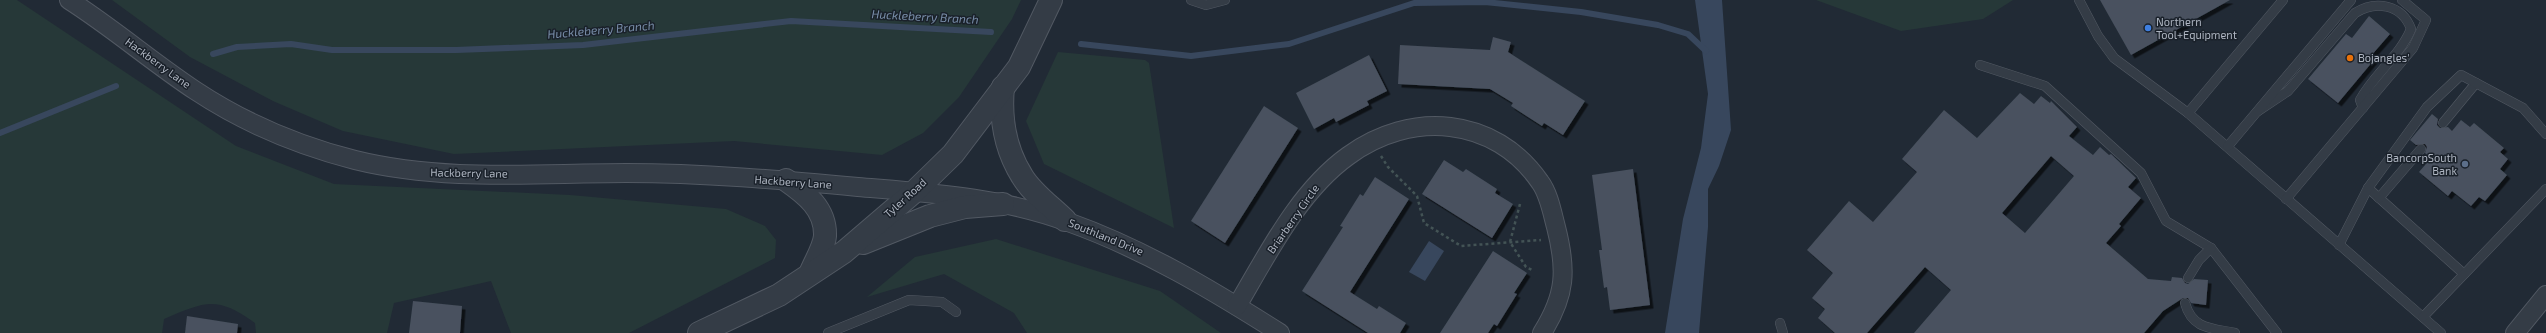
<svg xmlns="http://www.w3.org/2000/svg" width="2546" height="333" font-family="'Exo 2',sans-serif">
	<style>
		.green { fill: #263838 }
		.water { fill: #38475d }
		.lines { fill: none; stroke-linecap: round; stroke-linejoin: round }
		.stream { stroke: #38475d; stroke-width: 6 }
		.building { fill: #48515e; fill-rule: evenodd; filter: url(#shadow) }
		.service-casing { stroke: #525963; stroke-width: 10 }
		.minor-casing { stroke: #525963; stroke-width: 20 }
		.tertiary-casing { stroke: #525963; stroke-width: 24 }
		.path { stroke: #435355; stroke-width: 2.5; stroke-dasharray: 3 3; stroke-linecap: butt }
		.service { stroke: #343c46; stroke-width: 9 }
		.minor { stroke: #343c46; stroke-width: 18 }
		.tertiary { stroke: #343c46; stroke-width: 22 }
		.shop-dot { fill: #3f7fe0; stroke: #1a212a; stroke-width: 1.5 }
		.food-dot { fill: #e8710a; stroke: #1a212a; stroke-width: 1.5 }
		.service-dot { fill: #5c6f8a; stroke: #1a212a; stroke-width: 1.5 }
		.labels { text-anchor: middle; stroke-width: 3; stroke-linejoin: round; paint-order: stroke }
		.poi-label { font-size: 11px; fill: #afb6c2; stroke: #1a212a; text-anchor: start }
		.street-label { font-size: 11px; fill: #afb6c2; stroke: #1a212a }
		.water-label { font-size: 12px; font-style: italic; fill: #798ea9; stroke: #1a212a }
	</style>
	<defs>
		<filter id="shadow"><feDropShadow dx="3.5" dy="3.5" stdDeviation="0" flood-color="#0009"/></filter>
	</defs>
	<rect width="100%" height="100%" fill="#212a35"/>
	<g class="green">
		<path d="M0,0H17L236,146L334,184L570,195L726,209L765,226L776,240L775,258L629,333H511L491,281L394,303L387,333H256L255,323C216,295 205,302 164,319L162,333H0Z"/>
		<path d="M112,0H1021L1012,19L959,97L923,133L882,155L734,141L454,154L343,131L273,101L190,57Z"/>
		<path d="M1816,0H2013L1983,19L1901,31Z"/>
		<path d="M1058,52L1145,60L1149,63L1174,228L1044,164L1026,121Z"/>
		<path d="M996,239L1160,291L1221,333H1027L1014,313L944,274L867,297L915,257Z"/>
	</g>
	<g class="water">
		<path d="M1695,0H1722L1731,130L1719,166L1708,189V227L1699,333H1665L1683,219L1701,148L1708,94Z"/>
		<path d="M1429,241L1444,251L1425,281L1409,272Z"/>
	</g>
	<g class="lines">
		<g class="stream">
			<path d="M1081,44L1191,56L1289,44L1414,3L1485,2L1581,12L1658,25L1688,34L1706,51"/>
			<path d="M213,54L237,47L291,44L332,50H456L583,45L791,21L991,32"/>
			<path d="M0,133L116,86"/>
		</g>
	</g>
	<g class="building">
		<path d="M2100,0H2230L2131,55Z"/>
		<path d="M2369,16L2390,34L2370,57L2374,60L2338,103L2308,79L2346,34L2352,38Z"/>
		<path d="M1493,37L1511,42L1508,52L1585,101L1563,135L1544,123L1542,126L1511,106L1513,103L1490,89L1398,84L1400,45L1490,50Z"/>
		<path d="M1369,55L1387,91L1367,101L1369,105L1336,122L1334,118L1314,129L1296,93Z"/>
		<path d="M2020,93L2034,104L2041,96L2050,103L2051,101L2077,127L2069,136L2093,155L2100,147L2109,155L2111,154L2136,178L2128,187L2141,198L2119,224L2121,226L2106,243L2148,279L2171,281L2172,277L2182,278L2185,283L2188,284L2194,279L2208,280L2206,305L2191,303L2188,298H2183L2163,311L2144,333H1914L1951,290L1925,267L1867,333H1835L1818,318L1825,309L1812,298L1833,273L1807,250L1849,201L1873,222L1917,172L1902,159L1944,110L1977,138ZM2051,156L2074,176L2025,233L2002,213Z"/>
		<path d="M1264,106L1298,128L1225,243L1191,221Z"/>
		<path d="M2432,114L2438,119L2437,125L2440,128L2448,127L2452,131L2461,120L2470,127L2474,123L2504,148L2500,152L2508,159L2500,169L2507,175L2485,201L2479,197L2471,206L2452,191L2448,196L2419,172L2431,158L2425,153L2427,147L2425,144L2416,145L2410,140Z"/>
		<path d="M1444,160L1463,172L1466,169L1497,189L1495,193L1513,204L1492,238L1422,194Z"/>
		<path d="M1633,169L1650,305L1610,310L1607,287L1604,288L1599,250H1602L1592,175Z"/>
		<path d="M1375,177L1409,199L1350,292L1377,309L1379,306L1406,323L1400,333H1368L1302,291L1343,227L1340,226L1360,194L1363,196Z"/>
		<path d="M1493,251L1527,273L1514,293L1517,294L1497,326L1494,324L1488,333H1440Z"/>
		<path d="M413,301L462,306L460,333H409Z"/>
		<path d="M187,316L238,324L237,333H185Z"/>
	</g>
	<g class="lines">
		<defs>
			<g id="service">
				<path d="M1191,0L1206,5L1225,0"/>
				<path d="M2079,0L2098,36L2114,58L2188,113"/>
				<path d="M2283,0L2188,113L2441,333"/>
				<path d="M1980,65L2045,86L2141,173L2166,221L2211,248L2277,333"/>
				<path d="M2258,111L2288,91L2355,13C2375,0 2402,4 2411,29C2400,56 2374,74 2360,100L2363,108"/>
				<path d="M2443,123L2476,83"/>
				<path d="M2228,146L2351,0"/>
				<path d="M2368,188L2464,274"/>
				<path d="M2379,198L2421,149"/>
				<path d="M2286,199L2413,48L2426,20L2402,0"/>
				<path d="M2339,245L2368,188L2427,107L2461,75L2523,108L2546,134"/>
				<path d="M2188,278L2199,260L2211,248"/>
				<path d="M2185,303C2192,329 2211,328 2235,333"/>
				<path d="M2423,317L2546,189"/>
				<path d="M1780,323L1783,333"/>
				<path d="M828,333L909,300L942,302L956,312"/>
			</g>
			<g id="minor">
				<path d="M69,0C113,28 152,62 196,91C243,122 300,146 355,160C444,182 535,173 626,173C703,173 781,180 858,187C929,193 1001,197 1068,222C1144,249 1212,290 1280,333"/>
				<path d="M1237,306C1267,255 1299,191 1348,156C1410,110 1495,116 1540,182C1549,194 1552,212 1556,227C1567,270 1566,295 1542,333"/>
				<path d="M2515,333L2546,295"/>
			</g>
			<g id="tertiary">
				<path d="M1003,87C1000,119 1005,149 1022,176C1032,193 1052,207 1065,220"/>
				<path d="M786,180C806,194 826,209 825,236C824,248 814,263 810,274"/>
				<path d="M863,243L930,216L965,207L1003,204"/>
				<path d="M699,333L779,295L844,252L914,192L953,154L1019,67L1051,0"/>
			</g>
		</defs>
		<use href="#service" class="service-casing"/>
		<use href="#minor" class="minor-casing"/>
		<use href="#tertiary" class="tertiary-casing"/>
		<g class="path">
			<path d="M1381,156L1388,167L1417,196L1424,223L1461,246L1541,240"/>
			<path d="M1520,204L1510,242L1526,267L1532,270"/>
		</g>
		<use href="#service" class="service"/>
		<use href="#minor" class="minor"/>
		<use href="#tertiary" class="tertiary"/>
	</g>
	<circle class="shop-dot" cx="2148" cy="28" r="4"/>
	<circle class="food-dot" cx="2350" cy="58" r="4"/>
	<circle class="service-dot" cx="2465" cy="164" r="4"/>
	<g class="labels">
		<g class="poi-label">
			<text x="2156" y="26">Northern<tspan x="2156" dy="13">Tool+Equipment</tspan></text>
			<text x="2358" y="62">Bojangles'</text>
			<text x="2457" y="162" text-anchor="end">BancorpSouth<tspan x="2457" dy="13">Bank</tspan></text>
		</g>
		<g class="street-label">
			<text transform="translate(158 63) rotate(36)" y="4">Hackberry Lane</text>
			<text transform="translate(469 173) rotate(1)" y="4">Hackberry Lane</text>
			<text transform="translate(793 182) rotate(4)" y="4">Hackberry Lane</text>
			<text transform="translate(905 198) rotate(-42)" y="4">Tyler Road</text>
			<text transform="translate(1293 219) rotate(-55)" y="4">Briarberry Circle</text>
			<text transform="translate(1106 237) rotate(22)" y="4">Southland Drive</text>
		</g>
		<g class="water-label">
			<text transform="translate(925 17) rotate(3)" y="4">Huckleberry Branch</text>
			<text transform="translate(601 30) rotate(-5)" y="4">Huckleberry Branch</text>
		</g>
	</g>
</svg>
